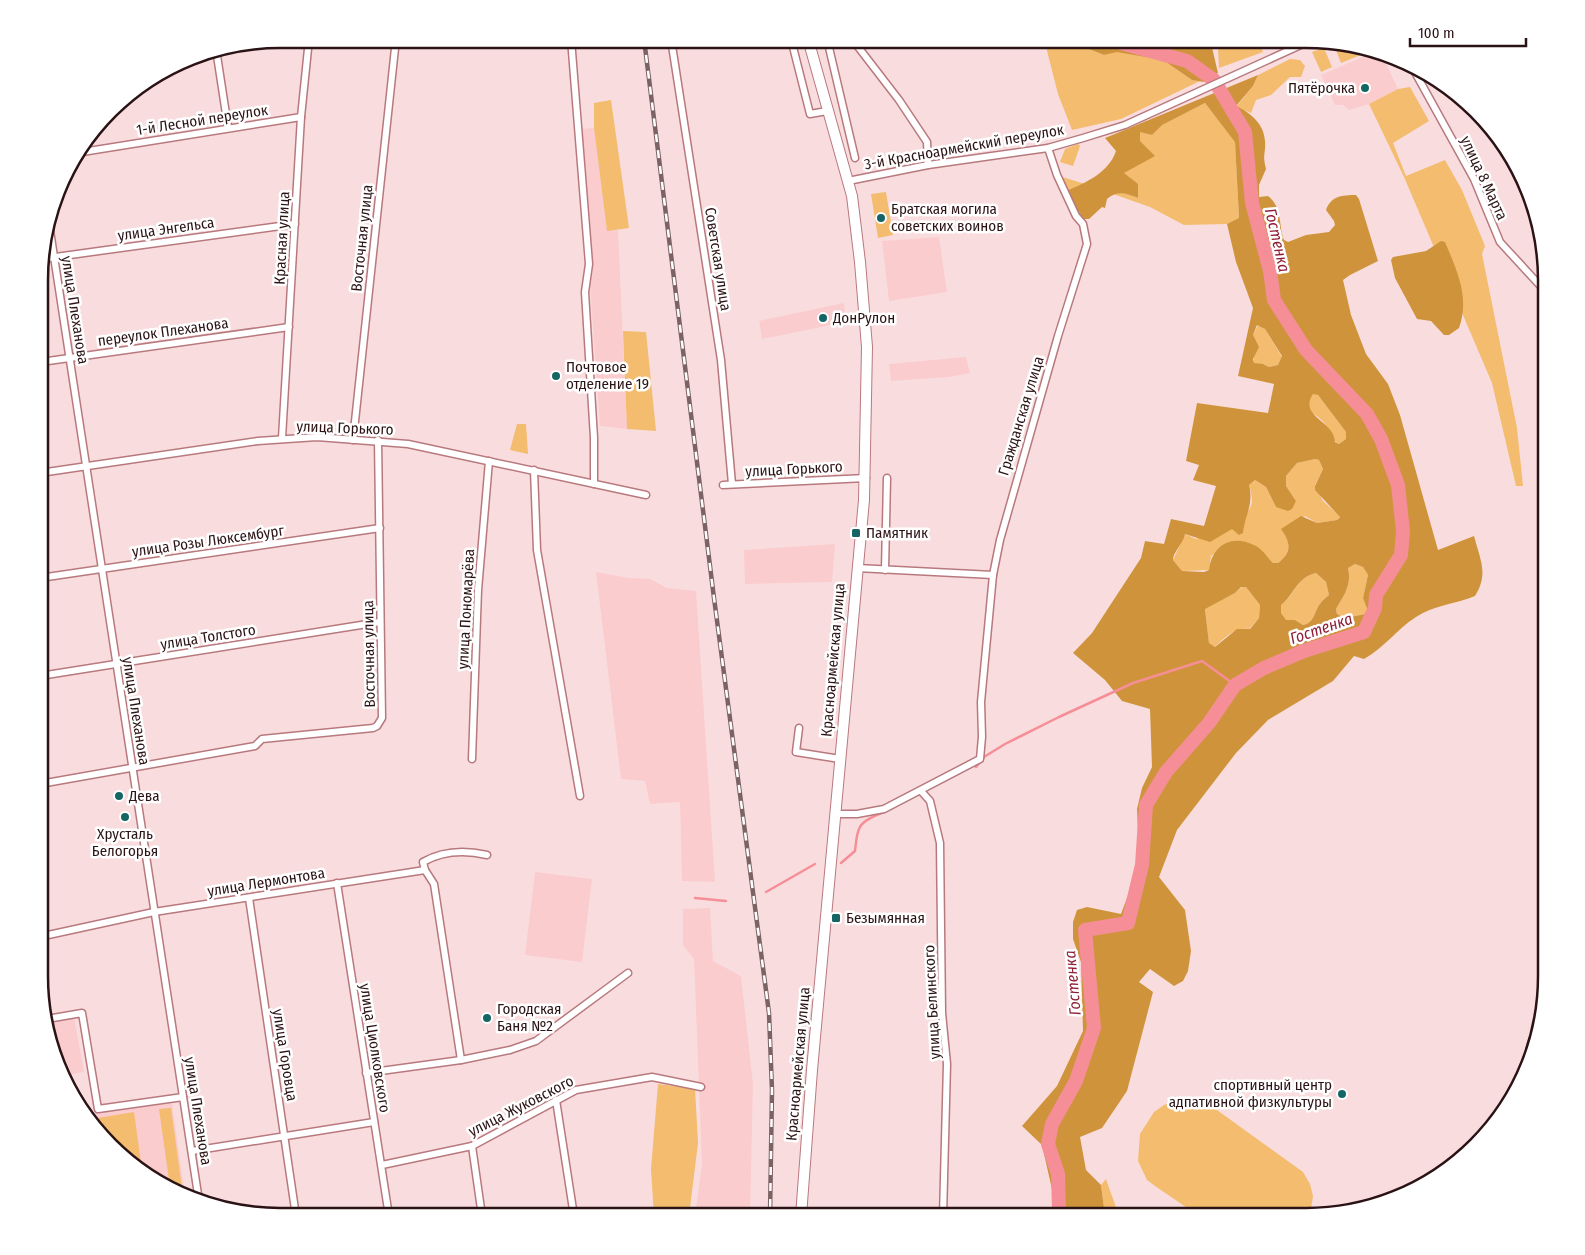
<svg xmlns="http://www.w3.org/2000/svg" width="1585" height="1255" font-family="'Fira Sans Condensed',sans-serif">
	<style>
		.built { fill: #fbccce }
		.green { fill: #f3bc6e }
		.forest { fill: #cf943b; fill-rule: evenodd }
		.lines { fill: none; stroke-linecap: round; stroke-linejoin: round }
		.stream { stroke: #f58e97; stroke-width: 2.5 }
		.river { stroke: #f58e97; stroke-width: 14 }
		.minor-casing { stroke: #b8797e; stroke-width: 9 }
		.primary-casing { stroke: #b8797e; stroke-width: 12 }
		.minor { stroke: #fff; stroke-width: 6 }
		.primary { stroke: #fff; stroke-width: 10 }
		.rail-casing { stroke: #7b6263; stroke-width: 4.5 }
		.rail { stroke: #fff; stroke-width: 2.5; stroke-dasharray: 8; stroke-linecap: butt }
		.poi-dot { fill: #156564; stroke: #fff; stroke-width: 2 }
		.labels { text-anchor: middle; stroke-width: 5; stroke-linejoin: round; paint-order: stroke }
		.poi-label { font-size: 15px; fill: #2b1315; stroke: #fff; text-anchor: start }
		.street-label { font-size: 15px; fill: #2b1315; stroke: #fff }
		.water-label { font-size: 16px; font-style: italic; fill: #901e36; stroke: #fff }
		.rim { fill: none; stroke: #2b1315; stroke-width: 2.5 }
	</style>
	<rect width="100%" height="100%" fill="#f9ddde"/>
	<g class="built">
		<path d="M1374,52L1381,53L1398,89L1369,104L1349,110L1343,105H1335L1321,75Z"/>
		<path d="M594,128L607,230H618L627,429L600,426L590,286L593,271L581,129Z"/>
		<path d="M939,237L947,292L889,301L882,241Z"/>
		<path d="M844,303L846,322L762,339L759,321Z"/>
		<path d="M966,357L970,373L949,377L891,381L889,364Z"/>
		<path d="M835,544L832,582L745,584L744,550Z"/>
		<path d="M596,572L628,578L650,579L667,588L696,591L715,882L682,881L680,802L650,804L645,781L621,779Z"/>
		<path d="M535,872L592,879L582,962L525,955Z"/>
		<path d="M710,908L713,961L741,976L753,1084L750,1216H695L702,1164L694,959L683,945V909Z"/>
		<path d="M74,1017L84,1072L62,1076L47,1021Z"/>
		<path d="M172,1103L185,1196L121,1156L88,1114Z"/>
	</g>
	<g class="green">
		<path d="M1044,39H1074L1081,46L1104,55L1117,51L1163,60L1192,80L1200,81L1121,119L1072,130L1058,94Z"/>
		<path d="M1240,39H1258L1263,52L1219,68L1218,49Z"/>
		<path d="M1333,43L1367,50L1368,52L1341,63Z"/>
		<path d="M1324,48L1332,67L1321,72L1312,52Z"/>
		<path d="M1290,59L1300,60L1305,66L1301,77H1290L1271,95L1256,100L1251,113L1236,107L1253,86L1258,75Z"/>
		<path d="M1410,87L1429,121L1393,143L1406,176L1445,160L1462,190L1485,246L1482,254L1517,428L1523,486H1516L1492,383L1404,177L1369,104L1398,89Z"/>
		<path d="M611,100L629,228L607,231L594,128V103Z"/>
		<path d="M1205,103L1235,141L1239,219L1227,224L1184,225L1150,207L1113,194L1125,192L1137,198L1124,173L1139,141L1140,131L1152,135L1161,125Z"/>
		<path d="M1078,144L1080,146L1073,166L1060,162L1065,149Z"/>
		<path d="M1059,176L1085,184L1066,191Z"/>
		<path d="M886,192L893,235L878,238L871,194Z"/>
		<path d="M1258,325L1265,329L1282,357L1278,365L1269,367L1263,364H1254L1253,335Z"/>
		<path d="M623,331L646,332L656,431L627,429Z"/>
		<path d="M1313,393L1318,395L1346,432V439L1339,444C1331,440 1331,431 1326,425C1317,412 1300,413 1313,393Z"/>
		<path d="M517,424H526L528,454L510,450Z"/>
		<path d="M1315,459L1319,460L1323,469L1315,485L1323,501L1340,516L1337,520L1317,523L1305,516L1282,529C1291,543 1292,552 1278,563H1273C1247,536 1242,536 1211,556L1209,570L1182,571L1173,560L1185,534L1196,539C1209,533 1245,520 1250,508C1254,501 1251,493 1249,485L1255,480L1266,487L1276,507L1296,501L1286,486V476L1297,463Z"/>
		<path d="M1355,564L1363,567L1368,575L1363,598L1369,611L1366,614L1344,618L1337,614L1336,609C1344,595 1352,585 1348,568Z"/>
		<path d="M1316,573L1326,582L1329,595C1326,598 1322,600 1320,604C1314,611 1315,623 1303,625L1295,620L1286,621L1281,613V605C1296,594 1296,578 1316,573Z"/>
		<path d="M1242,587H1246L1260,605L1259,618L1249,629C1235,627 1225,637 1215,647L1209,643L1205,608L1235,593Z"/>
		<path d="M658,1084L695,1089L698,1143L689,1216H654L651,1169Z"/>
		<path d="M1177,1100L1200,1101L1210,1105L1303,1172L1310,1184L1313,1196L1310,1215L1199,1216L1155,1186L1147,1180L1138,1161L1140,1134L1154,1112L1164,1105Z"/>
		<path d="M171,1108L183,1195L170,1187L159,1109Z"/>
		<path d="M134,1112L142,1170L121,1156L92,1119Z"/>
		<path d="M1106,1179L1119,1216H1109L1104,1208L1101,1185Z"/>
	</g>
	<g class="forest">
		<path d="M1074,39H1210L1218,73L1204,82L1192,80L1163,60L1117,52L1104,55L1081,46Z"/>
		<path d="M1258,75L1253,86L1236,106C1251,113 1264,124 1265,141C1266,154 1262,154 1266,169L1259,185V197L1268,196C1283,208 1278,224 1284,240L1288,242L1306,235L1329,232L1335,225L1334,221L1326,210C1331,196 1342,195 1356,195L1359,199L1378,261L1350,275L1343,280L1351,315L1366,354L1388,384L1400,415L1438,550L1474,536C1480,559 1489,574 1475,596C1456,604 1434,605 1416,617C1397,629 1384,648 1364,659L1354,656L1333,681L1268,720L1236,753L1177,830L1159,877L1185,910L1191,951L1188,971L1183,981L1174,986L1150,969L1139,982L1153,992L1127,1091L1102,1128L1080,1137L1086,1170L1101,1185L1104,1208L1109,1216H1058L1042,1145L1022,1126L1057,1086L1083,1031L1081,962L1073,939V922L1077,910L1087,907L1121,914L1137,871L1139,858L1137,809L1142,788L1152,767L1150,709L1122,701L1105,680L1073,653L1092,633L1141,558L1145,541L1164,544L1171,519L1204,526L1216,486L1193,480L1199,465L1186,461L1197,403L1268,413L1274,384L1238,376L1253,308L1236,262L1227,224L1239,218L1235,142L1205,103L1162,125L1152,135L1140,132V141L1155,156L1124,173L1138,184V198C1126,193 1118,190 1107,199L1105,208L1102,207L1089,219H1083L1066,191C1086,183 1109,172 1116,151L1105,138ZM1257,325L1265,329L1282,356L1278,365L1269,367L1263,364L1254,363L1253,359L1259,347L1253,335ZM1313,394L1318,395L1346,432V439L1339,444L1335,442C1334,420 1298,417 1313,394ZM1315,459L1319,460L1323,469L1315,486V490L1340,517L1337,520L1317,523L1301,516L1281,529C1291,543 1292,552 1278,563H1273C1268,558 1262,549 1256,546C1232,533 1212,545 1209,570L1204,572L1182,571L1173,560C1173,552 1183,544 1185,534L1210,542L1232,529L1239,535L1243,533C1245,514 1254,505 1249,485L1255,480L1266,487L1276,507L1288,511L1292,509L1296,501L1286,486V476L1297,463ZM1355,564L1363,567L1368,575L1363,598L1368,611L1366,614L1344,618L1337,614L1336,609C1344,595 1352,585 1348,568ZM1316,573L1326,582L1329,595C1326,598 1322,600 1320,604C1314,611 1315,623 1303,625L1295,620H1286L1281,613V605C1295,594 1296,578 1316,573ZM1241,587H1246L1260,605L1259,618L1250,629H1237L1215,647L1209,643L1205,609L1235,593Z"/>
		<path d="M1441,241L1445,242C1457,271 1470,297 1459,328L1449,335H1444L1431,321L1417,319L1395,278L1391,260L1393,257L1426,251Z"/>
	</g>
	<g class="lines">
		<g class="stream">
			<path d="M976,767L984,757L1005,744L1059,717L1133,683L1202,661L1235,685"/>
			<path d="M841,863L855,851C858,825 858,822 884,812"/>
			<path d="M766,892L815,864"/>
			<path d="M695,898L726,901"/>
		</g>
		<path class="river" d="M1062,1216L1059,1210L1058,1174L1048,1144L1052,1124L1076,1081L1094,1028L1085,930L1128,923L1142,865L1146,805L1166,772L1209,723L1235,685L1264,668L1304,651L1364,632L1375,608L1376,595L1401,555L1403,531L1398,485L1381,439L1367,414L1306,350L1274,300L1270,271L1252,203L1245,132L1214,80L1187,61L1106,39"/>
		<defs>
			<g id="minor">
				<path d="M571,39L589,264L585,292L594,438V484"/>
				<path d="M671,39L721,360L732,484"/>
				<path d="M791,39L810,114L827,111"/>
				<path d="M827,39L855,158"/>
				<path d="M852,39L899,100L927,142L928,165"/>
				<path d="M216,49L228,127"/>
				<path d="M1411,65L1474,179L1500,242L1546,292"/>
				<path d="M76,153L301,117"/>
				<path d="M848,181L928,165L1048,148L1083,138L1125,125L1314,39"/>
				<path d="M49,224L199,1201"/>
				<path d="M41,259L295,224"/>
				<path d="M41,362L289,327"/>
				<path d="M282,438L301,117L309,39"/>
				<path d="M353,440L396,39"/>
				<path d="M534,470L537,550L580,796"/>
				<path d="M40,473L258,441L317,437L408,444L646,495"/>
				<path d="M723,485L866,478"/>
				<path d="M857,568L993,575"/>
				<path d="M885,570L887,478"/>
				<path d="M40,578L380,528"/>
				<path d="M40,676L380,622"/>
				<path d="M799,728L796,752L840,759"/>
				<path d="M472,759L478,590L489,461"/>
				<path d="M40,784L255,746L262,739L373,728L377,726L382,718L378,440"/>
				<path d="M921,791L930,801L940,843L942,1013L947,1064L943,1216"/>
				<path d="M835,814H857L884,809L980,759L982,737L981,702L993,575L1000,540L1058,336L1087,244L1083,224L1076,216L1057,175L1048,148"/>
				<path d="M337,883L389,1216"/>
				<path d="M249,898L296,1216"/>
				<path d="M39,937L154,912L425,870"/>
				<path d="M47,1019L82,1013L98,1109L183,1097"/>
				<path d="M461,1060L434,884L425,870L423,862C444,850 465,850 487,855"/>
				<path d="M366,1073L461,1060L510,1050L536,1041L628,973"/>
				<path d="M556,1100L574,1216"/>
				<path d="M472,1146L482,1216"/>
				<path d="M192,1151L374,1122"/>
				<path d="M382,1165L472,1146L576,1090L652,1077L701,1087"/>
			</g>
			<path id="primary" d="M801,1216L812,1070L864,500L867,347L860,262L852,196L808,39"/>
		</defs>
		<use href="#minor" class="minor-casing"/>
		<use href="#primary" class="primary-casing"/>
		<use href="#minor" class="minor"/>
		<use href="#primary" class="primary"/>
		<defs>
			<path id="rail" d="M644,39L714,598L769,1013L772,1090L770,1216"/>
		</defs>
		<use href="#rail" class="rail-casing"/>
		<use href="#rail" class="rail"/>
	</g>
	<g class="poi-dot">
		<circle cx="1365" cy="88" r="5"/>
		<circle cx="881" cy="218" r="5"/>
		<circle cx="823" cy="318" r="5"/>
		<circle cx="556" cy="376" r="5"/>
		<rect x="851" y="528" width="10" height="10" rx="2.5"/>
		<circle cx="119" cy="796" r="5"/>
		<circle cx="125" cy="817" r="5"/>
		<rect x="831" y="913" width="10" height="10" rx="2.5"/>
		<circle cx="487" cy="1018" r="5"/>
		<circle cx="1342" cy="1094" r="5"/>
	</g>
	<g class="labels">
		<g class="poi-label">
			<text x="1355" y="93" text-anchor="end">Пятёрочка</text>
			<text x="891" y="214">Братская могила<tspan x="891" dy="17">советских воинов</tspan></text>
			<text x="833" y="323">ДонРулон</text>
			<text x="566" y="372">Почтовое<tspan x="566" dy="17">отделение 19</tspan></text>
			<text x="866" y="538">Памятник</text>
			<text x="129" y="801">Дева</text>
			<text x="125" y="839" text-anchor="middle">Хрусталь<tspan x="125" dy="17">Белогорья</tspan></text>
			<text x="846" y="923">Безымянная</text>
			<text x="497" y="1014">Городская<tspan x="497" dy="17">Баня №2</tspan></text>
			<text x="1332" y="1090" text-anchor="end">спортивный центр<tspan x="1332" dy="17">адпативной физкультуры</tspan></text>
		</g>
		<g class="street-label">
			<text transform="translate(202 120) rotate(-9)" y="5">1-й Лесной переулок</text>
			<text transform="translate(964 147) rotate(-10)" y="5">3-й Красноармейский переулок</text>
			<text transform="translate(1484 178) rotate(65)" y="5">улица 8 Марта</text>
			<text transform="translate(166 229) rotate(-8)" y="5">улица Энгельса</text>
			<text transform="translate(282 238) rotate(-87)" y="5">Красная улица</text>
			<text transform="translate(362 238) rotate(-84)" y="5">Восточная улица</text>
			<text transform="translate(718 259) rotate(81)" y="5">Советская улица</text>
			<text transform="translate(75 310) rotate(81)" y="5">улица Плеханова</text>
			<text transform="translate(163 332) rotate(-8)" y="5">переулок Плеханова</text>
			<text transform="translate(1021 416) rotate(-73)" y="5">Гражданская улица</text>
			<text transform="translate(345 428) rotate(2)" y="5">улица Горького</text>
			<text transform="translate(794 469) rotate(-3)" y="5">улица Горького</text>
			<text transform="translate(208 541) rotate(-8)" y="5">улица Розы Люксембург</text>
			<text transform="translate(466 609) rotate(-87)" y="5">улица Пономарёва</text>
			<text transform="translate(208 637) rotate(-9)" y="5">улица Толстого</text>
			<text transform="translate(369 654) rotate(-91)" y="5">Восточная улица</text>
			<text transform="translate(833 660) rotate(-85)" y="5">Красноармейская улица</text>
			<text transform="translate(136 711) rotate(81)" y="5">улица Плеханова</text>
			<text transform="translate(266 882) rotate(-9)" y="5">улица Лермонтова</text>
			<text transform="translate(932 1002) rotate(-93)" y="5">улица Белинского</text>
			<text transform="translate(375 1048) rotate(81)" y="5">улица Циолковского</text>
			<text transform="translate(285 1055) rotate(81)" y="5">улица Горовца</text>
			<text transform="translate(798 1064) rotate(-85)" y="5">Красноармейская улица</text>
			<text transform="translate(521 1106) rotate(-27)" y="5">улица Жуковского</text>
			<text transform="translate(198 1111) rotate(81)" y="5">улица Плеханова</text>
		</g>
		<g class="water-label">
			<text transform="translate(1278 240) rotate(77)" y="6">Гостенка</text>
			<text transform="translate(1321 628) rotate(-19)" y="6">Гостенка</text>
			<text transform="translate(1072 983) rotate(-95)" y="6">Гостенка</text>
		</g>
	</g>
	<path d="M0 0H1585V1255H0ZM280 48H1306A232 232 0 0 1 1538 280V976A232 232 0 0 1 1306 1208H280A232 232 0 0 1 48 976V280A232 232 0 0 1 280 48Z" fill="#fff" fill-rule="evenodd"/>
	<path class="rim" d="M280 48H1306A232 232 0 0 1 1538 280V976A232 232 0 0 1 1306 1208H280A232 232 0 0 1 48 976V280A232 232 0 0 1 280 48Z"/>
	<path d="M1410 38v8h116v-8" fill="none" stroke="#2b1315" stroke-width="2.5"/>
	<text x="1418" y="38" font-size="15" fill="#2b1315" stroke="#ffffff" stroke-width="4" paint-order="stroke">100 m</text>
</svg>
